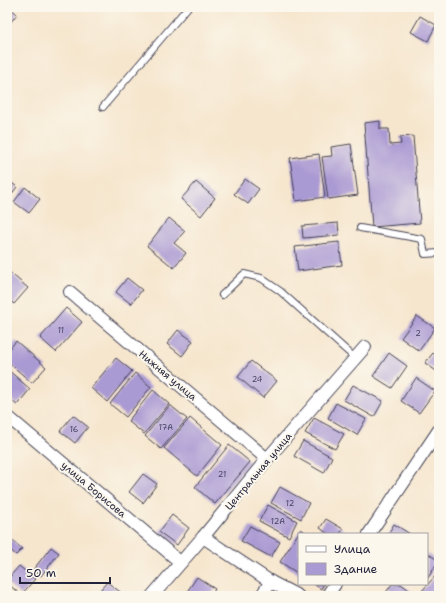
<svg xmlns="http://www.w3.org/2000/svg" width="446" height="603" font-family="'Shantell Sans',sans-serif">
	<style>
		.building { fill: #aa9ad3 }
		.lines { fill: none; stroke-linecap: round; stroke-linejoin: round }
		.lane-casing { stroke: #423f51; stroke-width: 8 }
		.street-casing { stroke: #423f51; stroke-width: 14 }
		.lane { stroke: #fff; stroke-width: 6 }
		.street { stroke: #fff; stroke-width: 12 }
		.labels { text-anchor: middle; stroke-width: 4; stroke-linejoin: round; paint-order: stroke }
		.number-label { font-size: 8px; fill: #444061 }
		.street-label { font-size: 10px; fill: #22223b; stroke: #fbf7ec }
	</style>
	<rect width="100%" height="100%" fill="#fbf7ec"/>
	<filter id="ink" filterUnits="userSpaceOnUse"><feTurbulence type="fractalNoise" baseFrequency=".025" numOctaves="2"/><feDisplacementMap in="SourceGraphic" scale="8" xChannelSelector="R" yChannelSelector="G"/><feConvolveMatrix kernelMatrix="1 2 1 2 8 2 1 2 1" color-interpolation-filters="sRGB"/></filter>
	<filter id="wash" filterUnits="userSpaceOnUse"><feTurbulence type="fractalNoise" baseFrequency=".012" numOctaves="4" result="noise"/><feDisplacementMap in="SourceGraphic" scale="16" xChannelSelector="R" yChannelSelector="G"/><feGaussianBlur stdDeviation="0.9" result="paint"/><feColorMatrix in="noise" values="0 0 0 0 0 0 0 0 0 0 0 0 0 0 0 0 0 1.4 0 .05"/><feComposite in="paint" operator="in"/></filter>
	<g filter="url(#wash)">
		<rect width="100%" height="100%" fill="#f6e6ce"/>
		<g id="blocks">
			<g class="building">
				<path d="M7,7H9L17,14L7,27Z"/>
				<path d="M420,16L436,25L428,41L411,32Z"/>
				<path d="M380,121V129H389L390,145L401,144L400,137L413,136L420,223L372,227L364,123Z"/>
				<path d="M351,144L358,195L328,199L322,157L332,156L331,147Z"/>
				<path d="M319,154L325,197L296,201L290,158Z"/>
				<path d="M7,179L17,187L7,200Z"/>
				<path d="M245,179L259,189L248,204L234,194Z"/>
				<path d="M196,182L215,198L201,216L181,199Z"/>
				<path d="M25,187L40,199L29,213L14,202Z"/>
				<path d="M169,218L185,231L174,243L186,253L174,268L147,246Z"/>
				<path d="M338,223L339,235L303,238L302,226Z"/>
				<path d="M339,242L342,265L298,271L295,247Z"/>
				<path d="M7,270L28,288L14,304L7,298Z"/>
				<path d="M127,278L142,290L131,304L116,292Z"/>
				<path d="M66,308L82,322L56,352L40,338Z"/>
				<path d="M417,316L435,328L419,351L401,338Z"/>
				<path d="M178,330L193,341L182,356L167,344Z"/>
				<path d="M16,341L46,367L32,383L7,361V352Z"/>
				<path d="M389,353L407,366L392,388L373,376Z"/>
				<path d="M433,353L439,358V373L425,363Z"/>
				<path d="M116,358L132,371L107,402L91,388Z"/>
				<path d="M251,361L277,381L263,398L238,377Z"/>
				<path d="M7,369L30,389L17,405L7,397Z"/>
				<path d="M135,373L151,387L126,417L110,404Z"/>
				<path d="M416,378L435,391L419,413L401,401Z"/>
				<path d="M353,385L383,401L374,417L344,400Z"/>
				<path d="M153,390L169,404L144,434L128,421Z"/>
				<path d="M336,403L366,419L357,435L328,418Z"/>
				<path d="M170,405L187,419L161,449L145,436Z"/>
				<path d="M73,415L88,427L75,443L60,431Z"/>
				<path d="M190,418L222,445L197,476L164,448Z"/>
				<path d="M314,418L344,434L335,449L305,433Z"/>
				<path d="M303,441L332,457L324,473L294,456Z"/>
				<path d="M229,445L250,462L215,504L195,487Z"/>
				<path d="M143,474L157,484L143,503L129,492Z"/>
				<path d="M280,487L309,503L301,519L271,503Z"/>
				<path d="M268,505L297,521L289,537L259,521Z"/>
				<path d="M172,515L189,528L177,545L159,532Z"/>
				<path d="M326,519L343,529L340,534H328L320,528Z"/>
				<path d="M394,524L410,534H388Z"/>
				<path d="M250,526L280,542L271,557L241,541Z"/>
				<path d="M301,529L308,534H299V574L280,562Z"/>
				<path d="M12,540L22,549L16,555L7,547V545Z"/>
				<path d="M51,547L59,553L41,576L33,570Z"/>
				<path d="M427,553L439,561L427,579Z"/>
				<path d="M19,566L35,579L21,595L7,583V580Z"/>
				<path d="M436,575L439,578V596H425L421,592Z"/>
				<path d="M197,577L215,589L211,596H184Z"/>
				<path d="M107,582L123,594L121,596H95Z"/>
				<path d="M314,584H324L321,589Z"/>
				<path d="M392,584H401L416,595L385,596L384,595Z"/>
			</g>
		</g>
	</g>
	<g filter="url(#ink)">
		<use href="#blocks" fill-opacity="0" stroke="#423f51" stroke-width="1"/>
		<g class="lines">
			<defs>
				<g id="lane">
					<path d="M103,107L188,7"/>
					<path d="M360,228L422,239L425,254L439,253"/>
					<path d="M222,295L244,274L261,278L280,291L355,358"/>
				</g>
				<g id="street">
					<path d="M70,292L267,459"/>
					<path d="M7,416L180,562"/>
					<path d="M369,534L439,430"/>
					<path d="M203,537L271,582L298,596"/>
					<path d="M152,596L203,537L267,459L365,347"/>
					<path d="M261,596L271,582"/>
					<path d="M327,596L335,584"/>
				</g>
			</defs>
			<use href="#lane" class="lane-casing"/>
			<use href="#street" class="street-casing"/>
			<use href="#lane" class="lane"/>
			<use href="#street" class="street"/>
		</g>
	</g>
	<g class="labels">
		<g class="number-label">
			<text x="61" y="333">11</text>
			<text x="418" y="336">2</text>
			<text x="257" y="382">24</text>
			<text x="166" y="430">17А</text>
			<text x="74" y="432">16</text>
			<text x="222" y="477">21</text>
			<text x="290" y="506">12</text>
			<text x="278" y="524">12А</text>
		</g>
		<g class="street-label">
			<text transform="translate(168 375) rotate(40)" y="4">Нижняя улица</text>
			<text transform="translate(258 471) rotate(-50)" y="4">Центральная улица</text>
			<text transform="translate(94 489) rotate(40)" y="4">улица Борисова</text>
		</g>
	</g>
	<rect width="446" height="603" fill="none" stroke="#fbf7ec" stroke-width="24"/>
	<rect x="298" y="533" width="130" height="52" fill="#fbf7ec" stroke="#a4a2a5"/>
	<rect x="306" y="546" width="20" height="6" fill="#ffffff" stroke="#a4a2a5"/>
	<text x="334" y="553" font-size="12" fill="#22223b">Улица</text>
	<rect x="306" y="563" width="20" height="12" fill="#aa9ad3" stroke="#a4a2a5"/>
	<text x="334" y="573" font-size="12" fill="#22223b">Здание</text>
	<path d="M20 577v6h90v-6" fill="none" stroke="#22223b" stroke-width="2"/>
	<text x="26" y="577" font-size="12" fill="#22223b" stroke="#fbf7ec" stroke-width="3" paint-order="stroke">50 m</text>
</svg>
